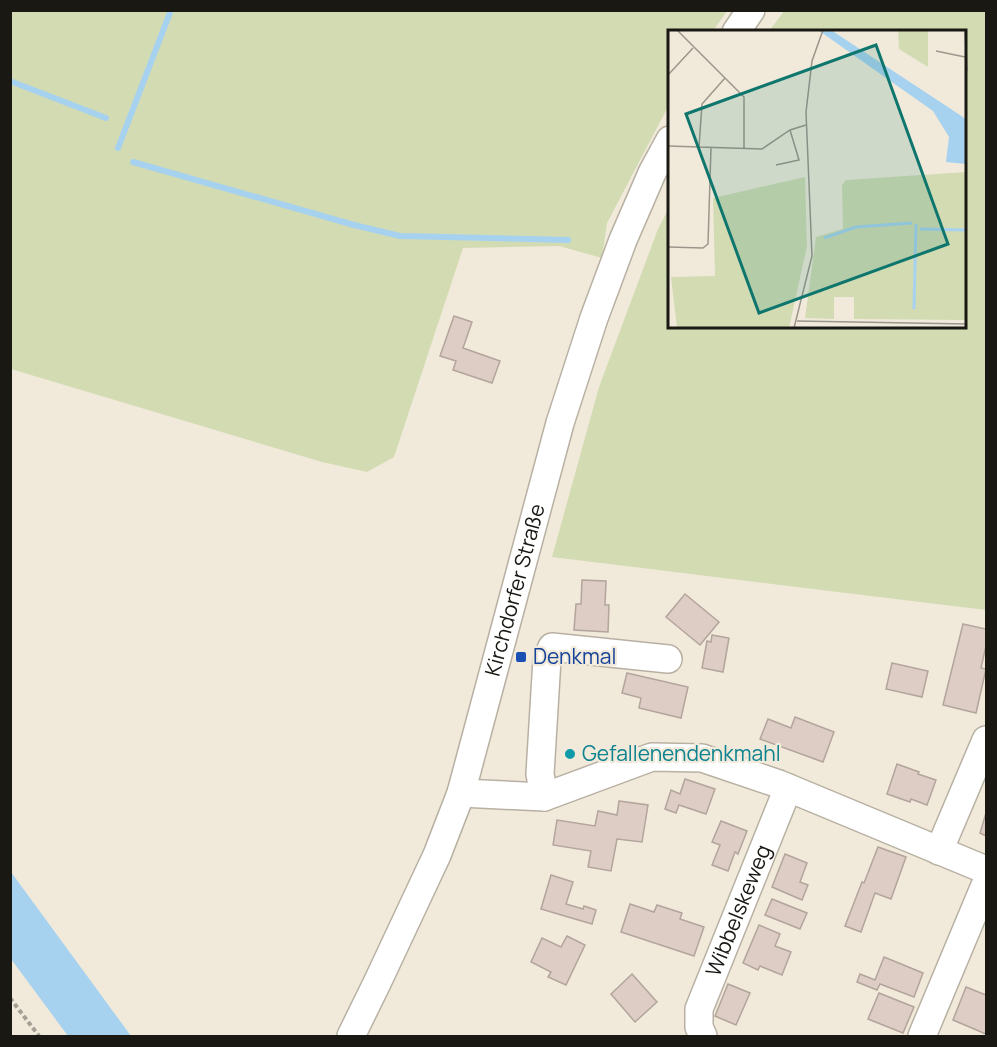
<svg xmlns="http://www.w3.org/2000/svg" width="997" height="1047" font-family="Manrope,sans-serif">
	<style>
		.green { fill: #d3dbb3 }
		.water { fill: #a7d2ef }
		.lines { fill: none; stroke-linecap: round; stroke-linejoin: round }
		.stream { stroke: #a7d2ef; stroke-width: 6 }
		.building { fill: #ddcdc5; stroke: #b3a49c; stroke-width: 1.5 }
		.minor-casing { stroke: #b8b1a3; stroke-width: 30 }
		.path { stroke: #a5a095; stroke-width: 4; stroke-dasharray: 4.5 3; stroke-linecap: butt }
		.minor { stroke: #fff; stroke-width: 27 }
		.transit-dot { fill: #1a4fb4; stroke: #f1eadb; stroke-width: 2 }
		.culture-dot { fill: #0f9aa8; stroke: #f1eadb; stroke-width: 2 }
		.labels { text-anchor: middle; stroke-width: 4.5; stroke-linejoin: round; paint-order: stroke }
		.street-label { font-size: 21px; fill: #1a1813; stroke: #f1eadb }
		.transit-label { font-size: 21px; fill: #164399; stroke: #f1eadb; text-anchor: start }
		.culture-label { font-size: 21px; fill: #0d838f; stroke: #f1eadb; text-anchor: start }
		.inset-river { fill: none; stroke: #a7d2ef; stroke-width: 3 }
		.inset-road { fill: none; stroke: #9b968b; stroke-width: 1.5 }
		.view { fill: #0f766e; fill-opacity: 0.15; stroke: #0f766e; stroke-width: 3 }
		.inset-edge { fill: none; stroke: #1a1813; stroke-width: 3 }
	</style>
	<rect width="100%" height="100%" fill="#f1eadb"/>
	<g class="green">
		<path d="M785,10L986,11V610L552,557L599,387L658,229L670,206V327H966V32L769,31Z"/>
		<path d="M10,11L11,10L727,11L713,31L670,32V103L607,223L602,258L559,246L463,248L394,457L367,472L322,462L11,369Z"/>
	</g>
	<path class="water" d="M11,872L131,1036H68L11,959Z"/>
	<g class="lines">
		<g class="stream">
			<path d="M10,81L106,118"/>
			<path d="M118,148L171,10"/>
			<path d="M133,162L354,225L400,236L568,240"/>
		</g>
	</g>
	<g class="building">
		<path d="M454,316L472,322L463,348L500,361L492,383L453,370L456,361L440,356Z"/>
		<path d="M582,580L606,581L605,605H609L608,632L574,630L576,604H581Z"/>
		<path d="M685,594L719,622L700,645L666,617Z"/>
		<path d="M963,624L986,629V646L981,668L986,669L976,713L943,705Z"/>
		<path d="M712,635L729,638L723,672L702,668L707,641L711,642Z"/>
		<path d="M892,663L928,671L922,697L886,689Z"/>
		<path d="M627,673L688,687L681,718L639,708L641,698L622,693Z"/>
		<path d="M795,717L834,732L823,762L760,739L768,719L791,728Z"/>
		<path d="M897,764L919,772L918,774L936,780L927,805L911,799L910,802L887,794Z"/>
		<path d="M685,779L715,789L706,814L679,805L676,813L665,809L671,790L680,794Z"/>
		<path d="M619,801L648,805L642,842L617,839L611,871L588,867L591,851L553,845L557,820L595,826L598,811L617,815Z"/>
		<path d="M986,813V836L980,833Z"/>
		<path d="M721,821L747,831L738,854L735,852L728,871L712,865L720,845L712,842Z"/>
		<path d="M878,847L906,857L891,899L875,893L861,932L845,926L862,882L864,883Z"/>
		<path d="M785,854L807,863L800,882L808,885L802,900L772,887Z"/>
		<path d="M551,875L573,882L566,904L583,909L584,906L596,910L592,924L541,909Z"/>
		<path d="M772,899L807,913L800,929L765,915Z"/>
		<path d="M630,904L654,912L657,905L682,913L680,919L704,927L694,956L621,932Z"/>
		<path d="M759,925L780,934L775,946L791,952L782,975L760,966L758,970L743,963Z"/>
		<path d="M567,936L585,945L566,985L548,977L551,972L531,962L542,938L561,947Z"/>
		<path d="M884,957L923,973L914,997L880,984L877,990L857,982L860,974L875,980Z"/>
		<path d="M632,974L657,1002L635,1022L611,994Z"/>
		<path d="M728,984L750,993L736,1025L715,1016Z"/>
		<path d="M966,987L986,995V1034L953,1020Z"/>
		<path d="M879,993L914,1007L903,1033L868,1019Z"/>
	</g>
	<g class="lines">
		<defs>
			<g id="minor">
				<path d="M736,32L751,10"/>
				<path d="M461,793L544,797L652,757L702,758L779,784L986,870"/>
				<path d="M544,797L540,774L547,659L552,647L668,659"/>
				<path d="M939,851L986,740"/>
				<path id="s1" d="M351,1036L377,983L437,855L461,793L560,423L594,318L623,240L652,173L670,140"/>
				<path id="s2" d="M703,1036L699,1027V1009L788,788"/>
				<path d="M922,1036L986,883"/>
			</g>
		</defs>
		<use href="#minor" class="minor-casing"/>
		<path class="path" d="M10,998L39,1036"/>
		<use href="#minor" class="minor"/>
	</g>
	<rect class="transit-dot" x="515" y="651" width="12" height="12" rx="3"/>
	<circle class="culture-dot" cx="570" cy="754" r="6"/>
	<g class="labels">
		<g class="street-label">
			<text dy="7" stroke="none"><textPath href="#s1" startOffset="477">Kirchdorfer Straße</textPath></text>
			<text dy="7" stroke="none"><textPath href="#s2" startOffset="134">Wibbelskeweg</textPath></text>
		</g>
		<g class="transit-label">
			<text x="533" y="664">Denkmal</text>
		</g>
		<g class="culture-label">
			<text x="582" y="761">Gefallenendenkmahl</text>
		</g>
	</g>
	<g transform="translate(668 30)">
		<rect width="298" height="298" fill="#f1eadb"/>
		<path d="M230,0H260V37L231,19ZM298,142V290L186,289V267H166V289L137,288L148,207L175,199L174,155L178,150ZM137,147L139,216L121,298H9L3,247L47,246L45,168Z" fill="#d3dbb3"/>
		<path d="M150,0H163L298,89V134L278,132L281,107L265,81Z" fill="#a7d2ef"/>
		<path class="inset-river" d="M252,199L299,200M156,208L188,197L244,193M246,279L248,194"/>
		<path class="inset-road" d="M9,0L76,67V119M297,0L299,41M268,21L297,27M0,45L25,18M0,116L94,119L122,100L138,95M31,117L34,74L57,48M108,135L131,130L122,100M0,217L35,218L40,214L43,118M129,291L299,294M126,298L144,226L138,82L144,31L155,0"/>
		<path class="view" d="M208,15L280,214L91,283L18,84Z"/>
		<rect width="298" height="298" class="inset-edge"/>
	</g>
	<rect width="997" height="1047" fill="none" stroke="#1a1813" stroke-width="24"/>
</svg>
